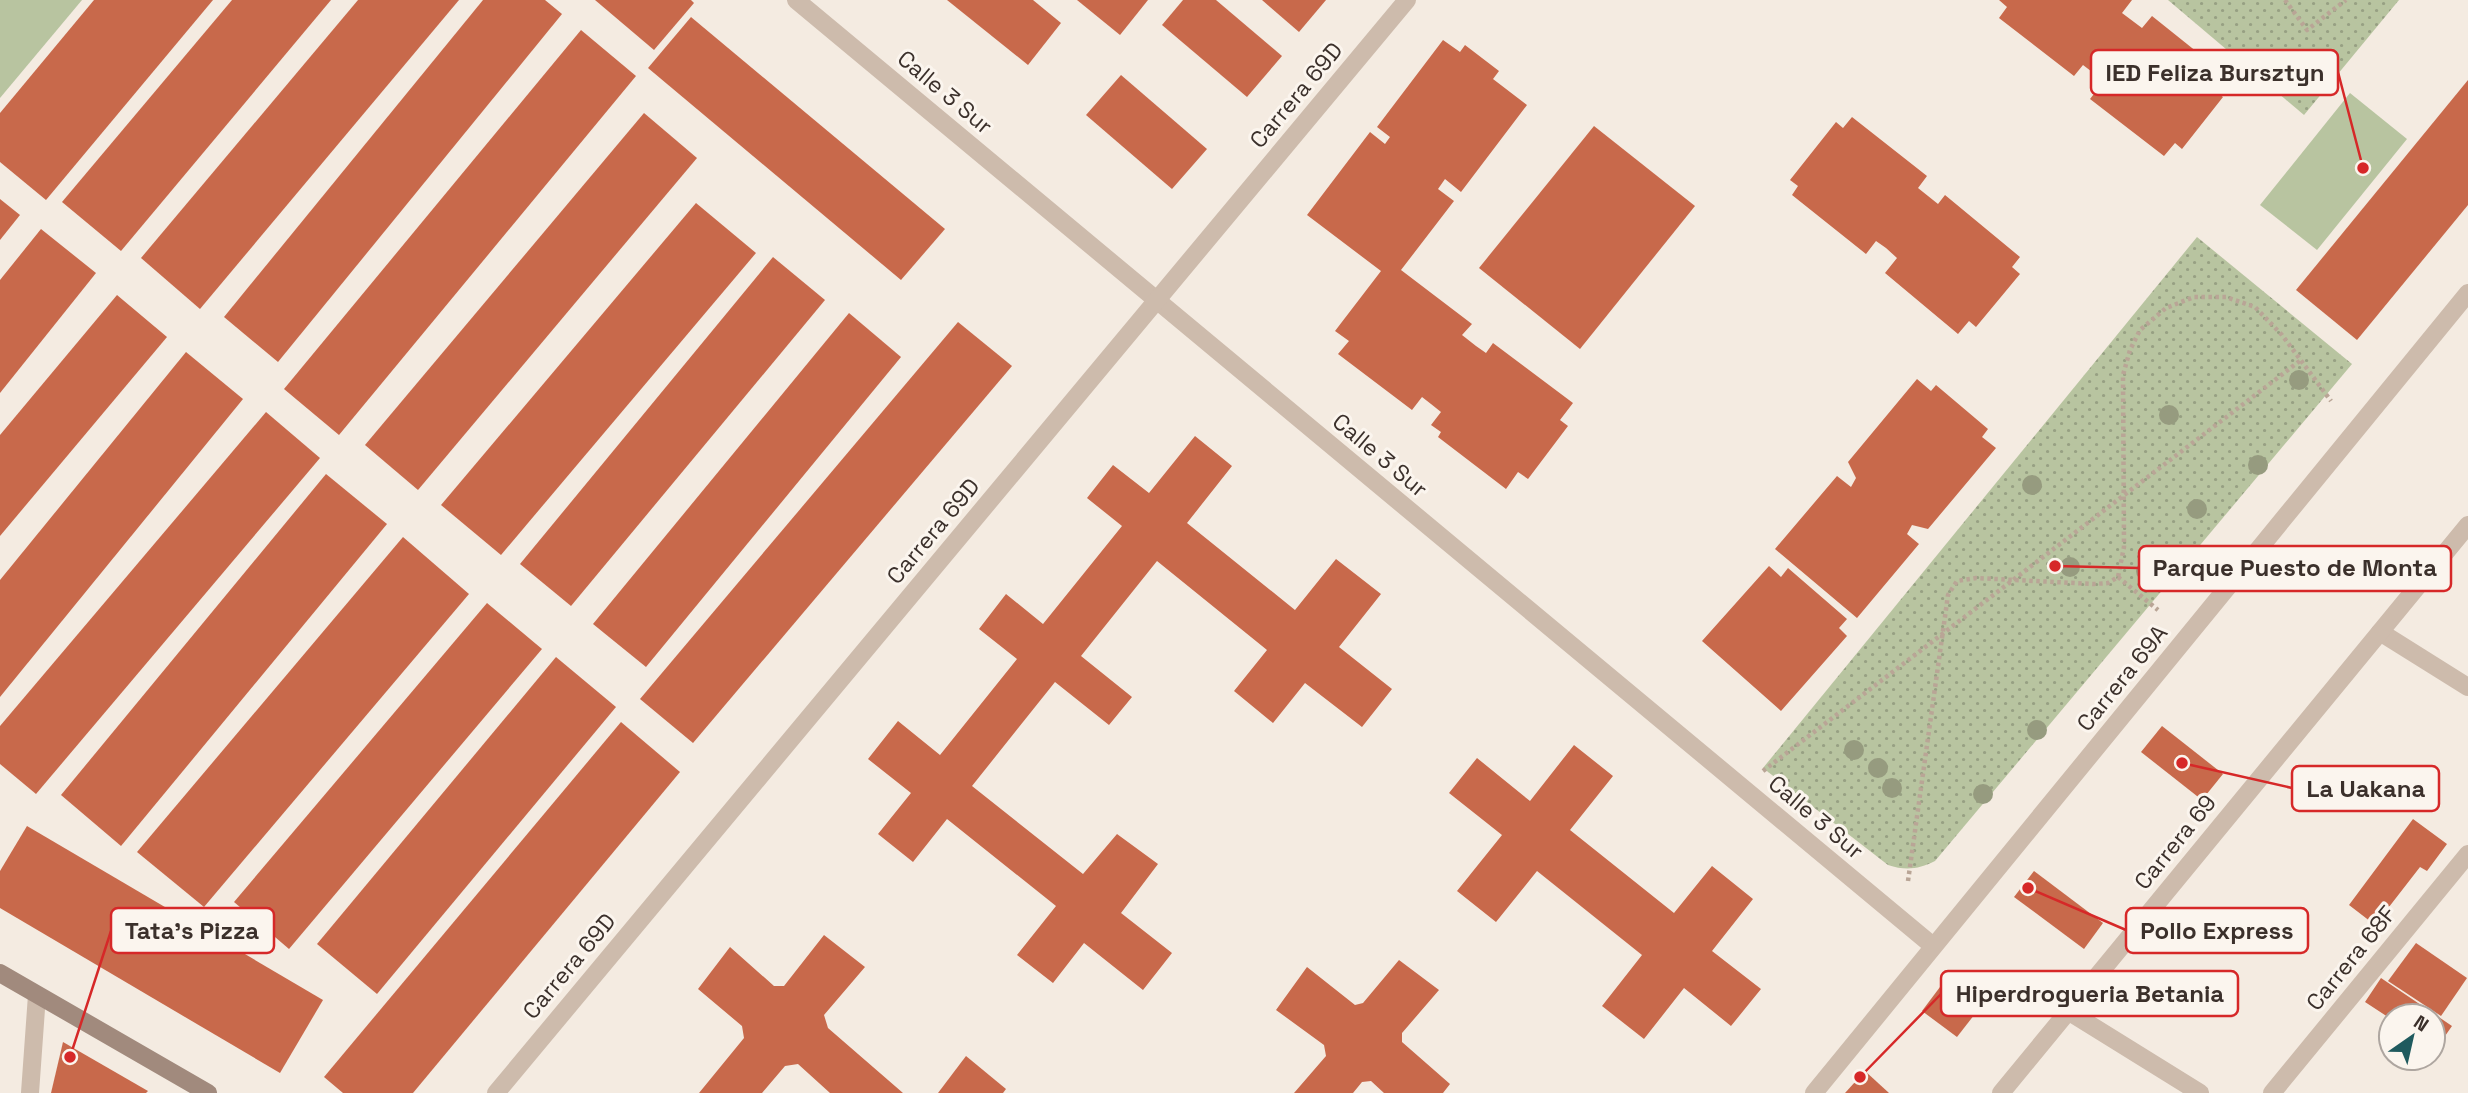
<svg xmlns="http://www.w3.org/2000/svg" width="2468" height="1093" font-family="'Space Grotesk',sans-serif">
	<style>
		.green { fill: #b8c4a0 }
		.park { fill: url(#park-dots) }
		.building { fill: #c8694b }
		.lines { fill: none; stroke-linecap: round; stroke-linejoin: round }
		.path { stroke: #b9a596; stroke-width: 4.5; stroke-dasharray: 3.5 3.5; stroke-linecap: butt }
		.street { stroke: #cdbbac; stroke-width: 18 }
		.secondary { stroke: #a18a7d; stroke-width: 18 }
		.tree { fill: #969b7f }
		.labels { text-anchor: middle; stroke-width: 6; stroke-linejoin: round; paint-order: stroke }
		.street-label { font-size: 23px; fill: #3b302b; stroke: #fbf5ee }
		.leader { fill: none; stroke: #d62828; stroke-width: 2.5 }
		.callout-dot { fill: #d62828; stroke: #fbf5ee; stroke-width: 2.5 }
		.callout { fill: #fbf5ee; stroke: #d62828; stroke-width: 2.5 }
		.callout-label { font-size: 24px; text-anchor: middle; font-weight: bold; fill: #3b302b }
	</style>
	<defs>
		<pattern id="park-dots" width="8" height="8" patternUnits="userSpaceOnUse" patternTransform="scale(1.75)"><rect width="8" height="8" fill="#b8c4a0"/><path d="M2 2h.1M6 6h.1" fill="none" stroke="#97a083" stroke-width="1.8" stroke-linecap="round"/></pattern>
	</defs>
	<rect width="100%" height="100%" fill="#f4ebe1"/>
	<g class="green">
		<path d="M0,0H82L0,98Z"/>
		<path d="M2350,93L2407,139L2317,250L2260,205Z"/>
	</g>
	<g class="park">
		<path d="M2168,0H2399L2304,115Z"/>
		<path d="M2197,237L2352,364L1935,861C1919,869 1906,871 1888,865L1763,768Z"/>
	</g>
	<g class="building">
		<path d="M94,0H213L46,200L0,162V113Z"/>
		<path d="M232,0H331L121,251L62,202Z"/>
		<path d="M358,0H459L200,309L141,258Z"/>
		<path d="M483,0H545L562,14L278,362L224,317Z"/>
		<path d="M595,0H691L694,3L654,50Z"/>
		<path d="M947,0H1033L1061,23L1028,65Z"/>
		<path d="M1077,0H1148L1120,35Z"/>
		<path d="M1183,0H1216L1282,56L1247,97L1162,25Z"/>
		<path d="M1262,0H1326L1299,32Z"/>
		<path d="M1999,0H2132L2122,13L2142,28L2152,16L2227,76L2215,91L2223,97L2182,149L2175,143L2164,156L2090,99L2104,81L2083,65L2074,76L1999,18L2007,7Z"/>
		<path d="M691,17L945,229L901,280L648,68Z"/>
		<path d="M581,30L636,76L339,435L284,389Z"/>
		<path d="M1443,40L1460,52L1465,45L1499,71L1493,79L1527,105L1461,192L1445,179L1438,189L1454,201L1401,270L1472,324L1462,335L1476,346L1486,353L1493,343L1573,403L1560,420L1568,426L1528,479L1518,472L1506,489L1438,437L1441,432L1431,425L1441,412L1431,404L1422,397L1412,410L1338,354L1349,341L1335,331L1381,271L1307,215L1370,132L1385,144L1390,137L1377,127Z"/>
		<path d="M1121,75L1207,149L1172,189L1086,115Z"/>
		<path d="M2468,80V205L2357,340L2296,290Z"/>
		<path d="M644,113L697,158L418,490L365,445Z"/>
		<path d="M1852,117L1927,176L1918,188L1938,204L1945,195L2020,257L2012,267L2020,274L1976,327L1969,321L1958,334L1885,273L1897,258L1886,248L1876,241L1866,254L1792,195L1798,186L1790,180L1836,122L1843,128Z"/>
		<path d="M1594,126L1695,206L1580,349L1479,268Z"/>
		<path d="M0,199L20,215L0,240Z"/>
		<path d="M696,203L756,253L501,555L441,505Z"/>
		<path d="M41,229L96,273L0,393V280Z"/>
		<path d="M773,257L825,300L571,606L520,564Z"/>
		<path d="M117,295L167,337L0,536V435Z"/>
		<path d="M849,313L901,357L646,667L593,624Z"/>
		<path d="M958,322L1012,366L693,743L640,699Z"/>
		<path d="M186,352L243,399L0,697V580Z"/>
		<path d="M1917,379L1931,391L1936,385L1988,429L1982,437L1996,448L1928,529L1912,525L1907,534L1919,544L1857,618L1775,549L1837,476L1851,487L1856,478L1848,462Z"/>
		<path d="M266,412L320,458L36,794L0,764V726Z"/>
		<path d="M1195,436L1232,466L1187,523L1295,610L1336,559L1381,594L1339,647L1392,689L1362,727L1305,683L1273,723L1234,691L1267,650L1157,561L1081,656L1132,697L1109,725L1055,682L972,786L1083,874L1117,834L1158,864L1121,913L1172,953L1143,990L1084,943L1053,983L1017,955L1056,906L947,819L913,862L878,834L911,793L868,759L898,721L940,755L1017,659L979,629L1006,594L1043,624L1122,526L1087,498L1113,465L1149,493Z"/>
		<path d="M326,474L387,524L121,846L61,795Z"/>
		<path d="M403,537L469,594L204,907L137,852Z"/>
		<path d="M1769,566L1781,577L1788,568L1847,619L1839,628L1847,636L1781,711L1702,641Z"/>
		<path d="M487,603L542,649L289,949L234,902Z"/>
		<path d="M556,657L616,707L377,994L317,944Z"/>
		<path d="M621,722L680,772L413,1093H343L324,1077Z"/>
		<path d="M2162,726L2223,774L2202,800L2141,752Z"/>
		<path d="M1574,745L1613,776L1570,830L1674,913L1712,866L1753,899L1712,951L1761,989L1731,1026L1684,988L1644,1039L1602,1006L1642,955L1537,871L1496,922L1457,891L1502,835L1449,793L1477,758L1530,801Z"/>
		<path d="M2413,819L2447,844L2427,871L2420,867L2375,925L2349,905Z"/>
		<path d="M27,826L323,1000L280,1073L0,908V871Z"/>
		<path d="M2034,871L2103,923L2084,949L2014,897Z"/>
		<path d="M824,935L865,967L824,1015L828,1028L903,1093H830L798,1064L785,1066L762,1093H699L744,1038L742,1026L698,989L730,947L774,986H784Z"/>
		<path d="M2416,943L2467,978L2441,1016L2388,981Z"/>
		<path d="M1399,960L1439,990L1402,1033V1042L1450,1084L1443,1093H1384L1371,1081L1362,1082L1353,1093H1294L1326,1056L1324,1045L1276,1010L1307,967L1355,1005L1363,1003Z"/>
		<path d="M2381,978L2452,1026L2436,1049L2433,1047V1016H2391V1019L2365,1002Z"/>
		<path d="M1943,983L1978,1010L1957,1037L1922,1011Z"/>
		<path d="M63,1042L148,1091L146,1093H51Z"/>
		<path d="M966,1056L1006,1089L1003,1093H938Z"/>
		<path d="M1865,1071L1889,1093H1845Z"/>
	</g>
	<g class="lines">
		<g class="path">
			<path d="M2285,0L2307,30L2346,0"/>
			<path d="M2118,577L2158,610"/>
			<path d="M1763,771L2301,360"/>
			<path d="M1908,881L1948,595L1957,581L1976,578L2094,584L2108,583L2118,577L2124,547L2123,375L2130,350L2140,330L2166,308L2194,297H2226L2255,307L2282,335L2331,401"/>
		</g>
		<g class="street">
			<path d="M796,0L1933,946"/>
			<path d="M2380,632L2468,687"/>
			<path d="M2068,1011L2200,1093"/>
			<path d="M30,1093L37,995"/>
			<path d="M496,1093L1407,0"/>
			<path d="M1814,1093L2468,293"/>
			<path d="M2001,1093L2468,525"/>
			<path d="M2272,1093L2468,854"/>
		</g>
		<path class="secondary" d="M0,973L208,1093"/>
	</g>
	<g class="tree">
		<circle cx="2299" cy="380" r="10"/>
		<circle cx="2169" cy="415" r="10"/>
		<circle cx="2258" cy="465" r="10"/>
		<circle cx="2032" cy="485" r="10"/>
		<circle cx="2197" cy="509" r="10"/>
		<circle cx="2070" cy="567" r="10"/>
		<circle cx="2146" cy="571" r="10"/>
		<circle cx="2037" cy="730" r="10"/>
		<circle cx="1854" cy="750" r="10"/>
		<circle cx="1878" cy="768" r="10"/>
		<circle cx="1892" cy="788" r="10"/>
		<circle cx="1983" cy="794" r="10"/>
	</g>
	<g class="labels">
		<g class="street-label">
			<text transform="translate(945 92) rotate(40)" y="8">Calle 3 Sur</text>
			<text transform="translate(1296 95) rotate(-50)" y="8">Carrera 69D</text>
			<text transform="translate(1380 455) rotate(40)" y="8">Calle 3 Sur</text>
			<text transform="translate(933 531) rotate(-50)" y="8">Carrera 69D</text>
			<text transform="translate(2122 678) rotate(-51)" y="8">Carrera 69A</text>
			<text transform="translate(1816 817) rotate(40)" y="8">Calle 3 Sur</text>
			<text transform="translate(2175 842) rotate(-51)" y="8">Carrera 69</text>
			<text transform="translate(2351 958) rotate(-51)" y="8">Carrera 68F</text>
			<text transform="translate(569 966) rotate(-50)" y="8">Carrera 69D</text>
		</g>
	</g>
	<path class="leader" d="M2363 168L2338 72M2055 566L2139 568M2182 763L2292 788M2028 888L2126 930M70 1057L111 931M1860 1077L1941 994"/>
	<g class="callout-dot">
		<circle cx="2363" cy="168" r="7"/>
		<circle cx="2055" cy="566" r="7"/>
		<circle cx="2182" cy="763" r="7"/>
		<circle cx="2028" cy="888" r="7"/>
		<circle cx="70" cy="1057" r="7"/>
		<circle cx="1860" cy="1077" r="7"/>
	</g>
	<g class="callout">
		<rect x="2091" y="50" width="247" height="45" rx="7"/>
		<rect x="2139" y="546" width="312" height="45" rx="7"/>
		<rect x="2292" y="766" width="147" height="45" rx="7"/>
		<rect x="2126" y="908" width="182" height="45" rx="7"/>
		<rect x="111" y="908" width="163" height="45" rx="7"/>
		<rect x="1941" y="971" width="297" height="45" rx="7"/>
	</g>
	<g class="callout-label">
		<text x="2215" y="81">IED Feliza Bursztyn</text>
		<text x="2295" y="576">Parque Puesto de Monta</text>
		<text x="2366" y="797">La Uakana</text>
		<text x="2217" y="939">Pollo Express</text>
		<text x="192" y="939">Tata's Pizza</text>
		<text x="2090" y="1002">Hiperdrogueria Betania</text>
	</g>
	<g transform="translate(2412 1037) rotate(34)"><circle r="33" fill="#fbf5ee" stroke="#aea6a0" stroke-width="2"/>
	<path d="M0-5L12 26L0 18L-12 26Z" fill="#1f5a5e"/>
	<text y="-10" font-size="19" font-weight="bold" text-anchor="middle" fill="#3b302b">N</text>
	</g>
</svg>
